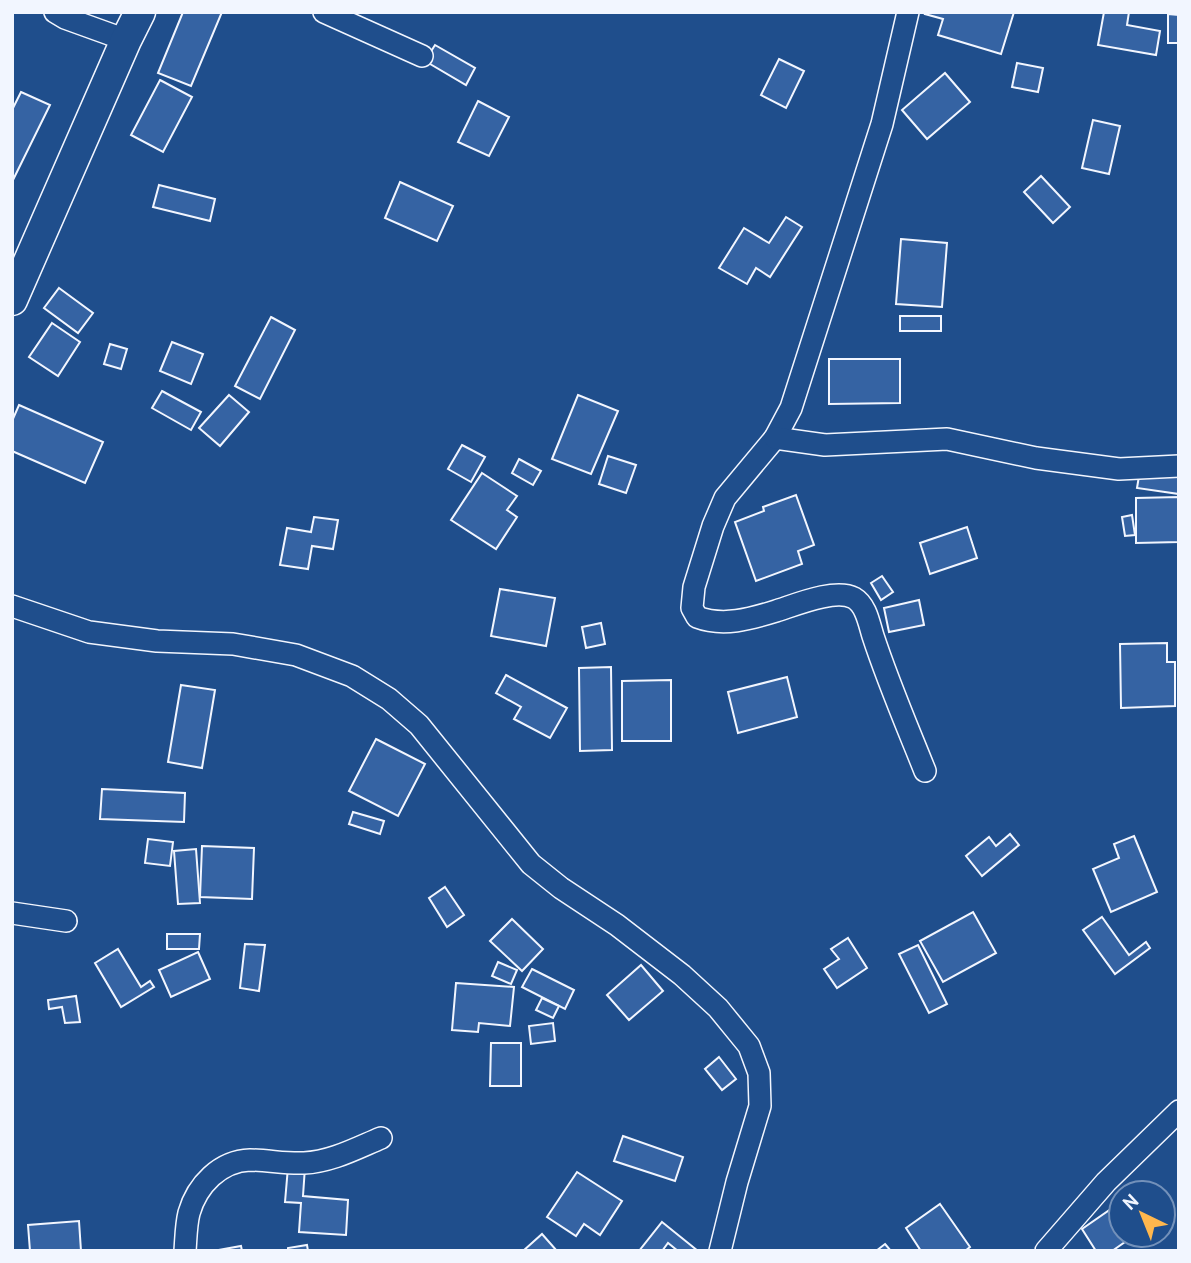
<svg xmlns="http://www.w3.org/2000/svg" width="1191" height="1263" font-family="'PT Sans',sans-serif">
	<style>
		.building { fill: #3563a3; stroke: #f2f6ff; stroke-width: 2 }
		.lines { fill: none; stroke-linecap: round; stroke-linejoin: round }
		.street-casing { stroke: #f2f6ff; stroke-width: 24 }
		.secondary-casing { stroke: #f2f6ff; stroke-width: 33 }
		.street { stroke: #1f4e8c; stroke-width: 21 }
		.secondary { stroke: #1f4e8c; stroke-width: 30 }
	</style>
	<rect width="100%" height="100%" fill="#1f4e8c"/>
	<g class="building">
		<path d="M183,12H222L191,86L158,73Z"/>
		<path d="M926,12H1014L1001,54L938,35L943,19L925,14Z"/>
		<path d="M1104,12H1129L1127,25L1160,31L1156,55L1098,45Z"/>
		<path d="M1168,14L1179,15V43H1168Z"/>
		<path d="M435,45L475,68L466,85L425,61Z"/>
		<path d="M779,59L804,71L786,108L761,95Z"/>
		<path d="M1017,63L1043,68L1038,92L1012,87Z"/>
		<path d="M945,73L970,102L927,139L902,110Z"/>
		<path d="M160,80L192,97L163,152L131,135Z"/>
		<path d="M21,92L50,105L12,182V110Z"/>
		<path d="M478,101L509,117L489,156L458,142Z"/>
		<path d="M1093,120L1120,126L1109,174L1082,168Z"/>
		<path d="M1041,176L1070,207L1053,223L1024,192Z"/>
		<path d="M400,182L453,206L437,241L385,218Z"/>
		<path d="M159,185L215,199L210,221L153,207Z"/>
		<path d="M786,217L802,227L770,277L756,268L747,284L719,268L744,228L769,243Z"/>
		<path d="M901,239L947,243L942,307L896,304Z"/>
		<path d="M59,288L93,313L78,333L44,308Z"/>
		<rect x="900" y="316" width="41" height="15"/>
		<path d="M271,317L295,330L260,399L235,386Z"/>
		<path d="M52,323L80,342L58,376L29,357Z"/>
		<path d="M172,342L203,354L191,384L160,371Z"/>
		<path d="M110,344L127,349L121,369L104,364Z"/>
		<path d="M829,359H900V403L829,404Z"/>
		<path d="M162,391L201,412L191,430L152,408Z"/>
		<path d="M229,395L249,412L220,446L199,428Z"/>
		<path d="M578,395L618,411L591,474L552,459Z"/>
		<path d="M19,405L103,442L85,483L12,451V421Z"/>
		<path d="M462,445L485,457L471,482L448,469Z"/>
		<path d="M608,456L636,465L626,493L599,484Z"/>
		<path d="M519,459L541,471L533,485L512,473Z"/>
		<path d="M1140,470L1179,476V494L1137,488Z"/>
		<path d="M482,473L517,496L507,510L517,517L496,549L451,520Z"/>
		<path d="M796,495L814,545L798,551L802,564L756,581L735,522L764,511L763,507Z"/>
		<path d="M1179,497V542L1136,543V498Z"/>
		<path d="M1132,515L1135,535L1125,536L1122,517Z"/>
		<path d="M314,517L338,520L333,549L312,546L308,569L280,565L287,528L311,532Z"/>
		<path d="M967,527L977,558L930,574L920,543Z"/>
		<path d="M882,576L893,592L881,600L871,583Z"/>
		<path d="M500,589L555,598L546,646L491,636Z"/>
		<path d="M919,600L924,625L889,632L884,608Z"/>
		<path d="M601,623L605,644L586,648L582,627Z"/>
		<path d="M1167,643V662H1175V706L1121,708L1120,644Z"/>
		<path d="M611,667L612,750L580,751L579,668Z"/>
		<path d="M506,675L567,708L550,738L514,719L521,707L496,693Z"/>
		<path d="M787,677L797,717L738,733L728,692Z"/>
		<path d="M671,680V741H622V681Z"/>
		<path d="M181,685L215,690L202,768L168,762Z"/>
		<path d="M376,739L425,764L398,816L349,791Z"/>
		<path d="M102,789L185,793L184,822L100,819Z"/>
		<path d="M353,812L384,821L380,834L349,824Z"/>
		<path d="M1010,834L1019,845L982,876L966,856L989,837L996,846Z"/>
		<path d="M1134,836L1157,892L1111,912L1093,869L1119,858L1114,844Z"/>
		<path d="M148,839L173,842L170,866L145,863Z"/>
		<path d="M202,846L254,848L252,899L200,897Z"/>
		<path d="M196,849L200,903L178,904L174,851Z"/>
		<path d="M445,887L464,915L447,927L429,898Z"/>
		<path d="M973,912L996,953L943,982L920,941Z"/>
		<path d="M1102,917L1129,955L1146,942L1150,948L1115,974L1083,930Z"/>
		<path d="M512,919L543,949L522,971L490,941Z"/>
		<path d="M167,934H200L199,949H167Z"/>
		<path d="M848,938L867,968L837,988L824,969L839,959L831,949Z"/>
		<path d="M245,944L265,945L259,991L240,988Z"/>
		<path d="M918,945L947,1004L929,1013L899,954Z"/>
		<path d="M118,949L141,987L150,981L154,987L121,1007L95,963Z"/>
		<path d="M198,952L210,979L171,997L159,970Z"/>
		<path d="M498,962L517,970L511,984L492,976Z"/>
		<path d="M641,965L663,991L629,1020L607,995Z"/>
		<path d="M532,969L574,990L565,1009L522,987Z"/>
		<path d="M456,983L514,987L510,1026L479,1023L478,1032L452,1030Z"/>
		<path d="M76,996L80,1022L65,1023L62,1007L49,1009L48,1000Z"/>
		<path d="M542,998L559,1006L553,1018L536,1010Z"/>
		<path d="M553,1023L555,1041L531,1044L529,1026Z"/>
		<path d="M491,1043H521V1086H490Z"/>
		<path d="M719,1057L736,1079L722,1090L705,1069Z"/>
		<path d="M623,1136L683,1157L675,1181L614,1161Z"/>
		<path d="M288,1167H305L303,1196L348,1200L346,1235L299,1232L301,1203L285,1202Z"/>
		<path d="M577,1172L622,1201L600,1235L584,1224L576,1236L547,1217Z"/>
		<path d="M1121,1202V1235H1135L1112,1251H1096L1082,1229Z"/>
		<path d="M940,1204L970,1247L965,1251H921L906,1228Z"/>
		<path d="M79,1221L81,1251H30L28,1225Z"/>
		<path d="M662,1222L698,1251H678L668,1243L662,1251H639Z"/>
		<path d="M542,1234L557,1251H523Z"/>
		<path d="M885,1244L891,1251H876Z"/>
		<path d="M307,1245L308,1251H288V1248Z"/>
		<path d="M241,1246L242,1251H213Z"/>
	</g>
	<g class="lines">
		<defs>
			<g id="street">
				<path d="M55,12L65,18L126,40"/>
				<path d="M324,12L422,56"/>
				<path d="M908,12L882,124L791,408L775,438L725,498L713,526L694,587L692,608L697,617C723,627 750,619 776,611C795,605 835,588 854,598C866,605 869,623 873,636C888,682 907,726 925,771"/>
				<path d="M775,438L825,445L947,439L1036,458L1119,469L1179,466"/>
				<path d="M12,606L89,632L157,641L233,644L296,655L352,676L389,699L419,725L531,864L561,888L617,925L682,975L718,1008L749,1046L759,1073L760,1106L737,1182L720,1251"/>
				<path d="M12,913L66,921"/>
				<path d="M185,1251C186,1238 186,1225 189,1213C197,1185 220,1161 250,1160C268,1160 286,1164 304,1163C331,1162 357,1148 381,1138"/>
				<path d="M1046,1251L1106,1182L1179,1111"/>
			</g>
			<path id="secondary" d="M12,300L126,40L140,12"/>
		</defs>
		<use href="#street" class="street-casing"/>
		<use href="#secondary" class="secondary-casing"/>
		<use href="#street" class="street"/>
		<use href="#secondary" class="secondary"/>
	</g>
	<rect width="1191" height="1263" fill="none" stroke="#f2f6ff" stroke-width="28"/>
	<g transform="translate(1142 1214) rotate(317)"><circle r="33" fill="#1f4e8c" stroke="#7391ba" stroke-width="2"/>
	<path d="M0-5L12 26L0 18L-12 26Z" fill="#ffb74d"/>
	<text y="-10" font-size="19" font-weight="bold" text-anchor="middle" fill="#f2f6ff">N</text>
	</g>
</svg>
